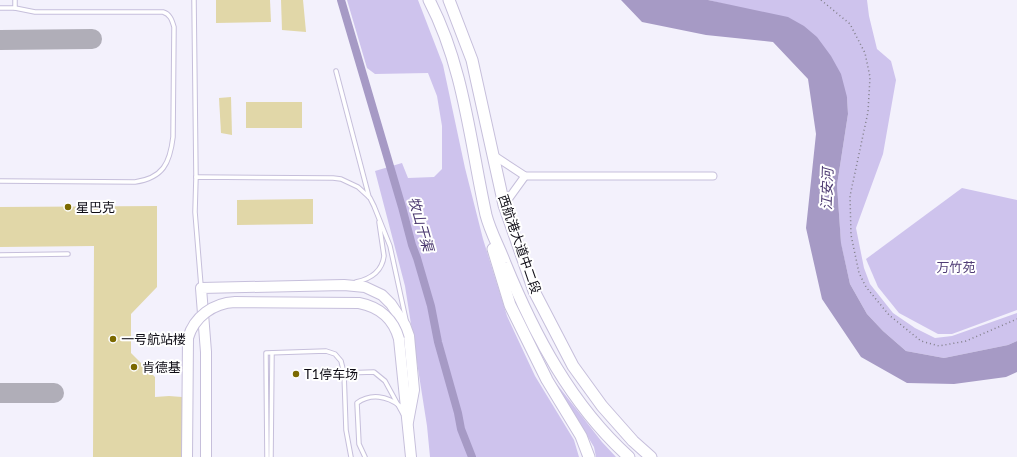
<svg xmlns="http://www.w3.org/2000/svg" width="1017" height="457" font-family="Lato,'Noto Sans SC',sans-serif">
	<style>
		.green { fill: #cec3ed }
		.water { fill: #a69ac5 }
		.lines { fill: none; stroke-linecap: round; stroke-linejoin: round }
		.canal { stroke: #a69ac5; stroke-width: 8 }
		.taxiway { stroke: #b0aeb8; stroke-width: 20 }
		.building { fill: #e1d7a8 }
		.lane-casing { stroke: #c6bfdb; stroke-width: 5.5 }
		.street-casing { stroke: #c6bfdb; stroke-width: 9 }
		.secondary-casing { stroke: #c6bfdb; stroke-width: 12 }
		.primary-casing { stroke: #c6bfdb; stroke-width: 13 }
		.path { stroke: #817f89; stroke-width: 1.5; stroke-dasharray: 1 3; stroke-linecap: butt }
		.lane { stroke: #fff; stroke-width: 3.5 }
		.street { stroke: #fff; stroke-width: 7 }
		.secondary { stroke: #fff; stroke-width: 10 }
		.primary { stroke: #fff; stroke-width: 11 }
		.secondary-bridge-casing { stroke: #c6bfdb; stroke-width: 12; stroke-linecap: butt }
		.secondary-bridge { stroke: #fff; stroke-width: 10 }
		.poi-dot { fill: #7b6900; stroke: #fff; stroke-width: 1.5 }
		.labels { text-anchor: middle; stroke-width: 4; stroke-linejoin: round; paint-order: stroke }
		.poi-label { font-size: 13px; fill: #0d0b14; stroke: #fff; text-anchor: start }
		.street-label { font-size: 13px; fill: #0d0b14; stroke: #fff }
		.park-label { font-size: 13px; fill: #513e76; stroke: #fff }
		.water-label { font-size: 14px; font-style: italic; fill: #4b3970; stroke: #fff }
	</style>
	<rect width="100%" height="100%" fill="#f3f1fc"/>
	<g class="green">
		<path d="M347,0H418L443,65L465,168L483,239L507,316L535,376L574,440L579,457H430L427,426L405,286L375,171L402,163L408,178L434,177L442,169V126L437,96L428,73L375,74L367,68Z"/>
		<path d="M708,0H867L869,16L877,49L891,61L896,80L883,154L856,228L864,268L870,284L893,313L915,328L935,338L952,336L1017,313V341L1008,345L944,358L906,351L883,331L867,314L850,284L841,244L837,185L848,114L847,97L732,6Z"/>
		<path d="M962,188L1017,200V310L952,334H938L899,313L878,287L866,259Z"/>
		<path d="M552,378L602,442L616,457H596L594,447Z"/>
	</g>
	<path class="water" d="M621,0H708L788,17L804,26L817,37L831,56L841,74L847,97L848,114L837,185L841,243L850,284L867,314L883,331L906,351L944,358L1008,345L1017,341V372L1006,377L954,384L907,383L861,357L822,299L806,228L816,134L808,79L773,42L706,35L642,22Z"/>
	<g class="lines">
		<path class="canal" d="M341,0L402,207L412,245L417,258L431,306L438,342L458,413L461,429L472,457"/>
		<g class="taxiway">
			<path d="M0,40L92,39"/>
			<path d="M0,393H54"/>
		</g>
	</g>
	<g class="building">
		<path d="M216,0H270L271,22L216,23Z"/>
		<path d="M281,0H303L306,32L282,30Z"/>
		<path d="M231,97L232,135L221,133L219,98Z"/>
		<rect x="246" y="102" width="56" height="26"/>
		<path d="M313,199V224L237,225V200Z"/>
		<path d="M157,206V287L131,314V353L155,377V397L169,396L182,397V457H93L94,246L0,247V207Z"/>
	</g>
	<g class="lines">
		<defs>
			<g id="lane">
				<path d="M194,0L196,177"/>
				<path d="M0,8H15L35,12H163C170,14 172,20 174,27L173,137C170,163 163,178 135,182L0,181"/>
				<path d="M15,8V0"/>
				<path d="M336,71L369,197"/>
				<path d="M0,255L68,254"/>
				<path d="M356,282C370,279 382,272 384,256L379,222"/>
				<path d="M201,286L195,212L196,177L333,178L341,179L358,187L370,198L374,206L390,246L406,320"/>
				<path d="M344,373L374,372L385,381L403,414"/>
				<path d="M267,457L266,353L326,351L335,354L341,361L344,373L346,430L351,457"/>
				<path d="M271,457L272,353"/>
				<path d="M365,457L359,444L357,403C371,393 387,396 400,406"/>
			</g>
			<g id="street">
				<path d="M493,155L525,176H713"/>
				<path d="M504,205L525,176"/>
			</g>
			<g id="secondary">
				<path d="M399,339L411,457"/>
				<path d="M206,457V352L201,288L344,285L365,287L382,295L391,304L405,325L409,336L414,390L408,422"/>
			</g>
			<g id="primary">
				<path d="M429,0C464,67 470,142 486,215C490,231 499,247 505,263C534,334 571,405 629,457"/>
				<path d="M449,0L472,60L504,205L534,291L573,366L602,406L633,441L651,457"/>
				<path d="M493,249L510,305L547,380L581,436L589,457"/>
			</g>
		</defs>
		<use href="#lane" class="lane-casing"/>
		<use href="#street" class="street-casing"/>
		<use href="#secondary" class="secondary-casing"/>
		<use href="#primary" class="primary-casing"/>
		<path class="path" d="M821,0L850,24L865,53L870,77L868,112L850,196L851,235L859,273L866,287L889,315L921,341L939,346L966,341L1017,319"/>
		<use href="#lane" class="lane"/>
		<use href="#street" class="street"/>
		<use href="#secondary" class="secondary"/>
		<use href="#primary" class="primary"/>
		<defs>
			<path id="secondary-bridge" d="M187,457L188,338C194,317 213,303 235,302L359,303C380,307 394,320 399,339"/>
		</defs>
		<use href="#secondary-bridge" class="secondary-bridge-casing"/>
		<use href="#secondary-bridge" class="secondary-bridge"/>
	</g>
	<g class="poi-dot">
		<circle cx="68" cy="207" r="4"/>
		<circle cx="113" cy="339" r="4"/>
		<circle cx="134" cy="367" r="4"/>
		<circle cx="296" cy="374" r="4"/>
	</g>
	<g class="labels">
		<g class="poi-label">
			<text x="76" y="212">星巴克</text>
			<text x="121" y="344">一号航站楼</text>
			<text x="142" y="372">肯德基</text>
			<text x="304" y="379">T1停车场</text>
		</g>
		<g class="street-label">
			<text transform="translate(520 244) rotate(71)" y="5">西航港大道中二段</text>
		</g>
		<g class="park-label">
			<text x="956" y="272">万竹苑</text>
		</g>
		<g class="water-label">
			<text transform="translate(827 189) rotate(-88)" y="5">江安河</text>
			<text transform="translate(421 224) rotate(74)" y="5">牧山干渠</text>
		</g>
	</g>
</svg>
